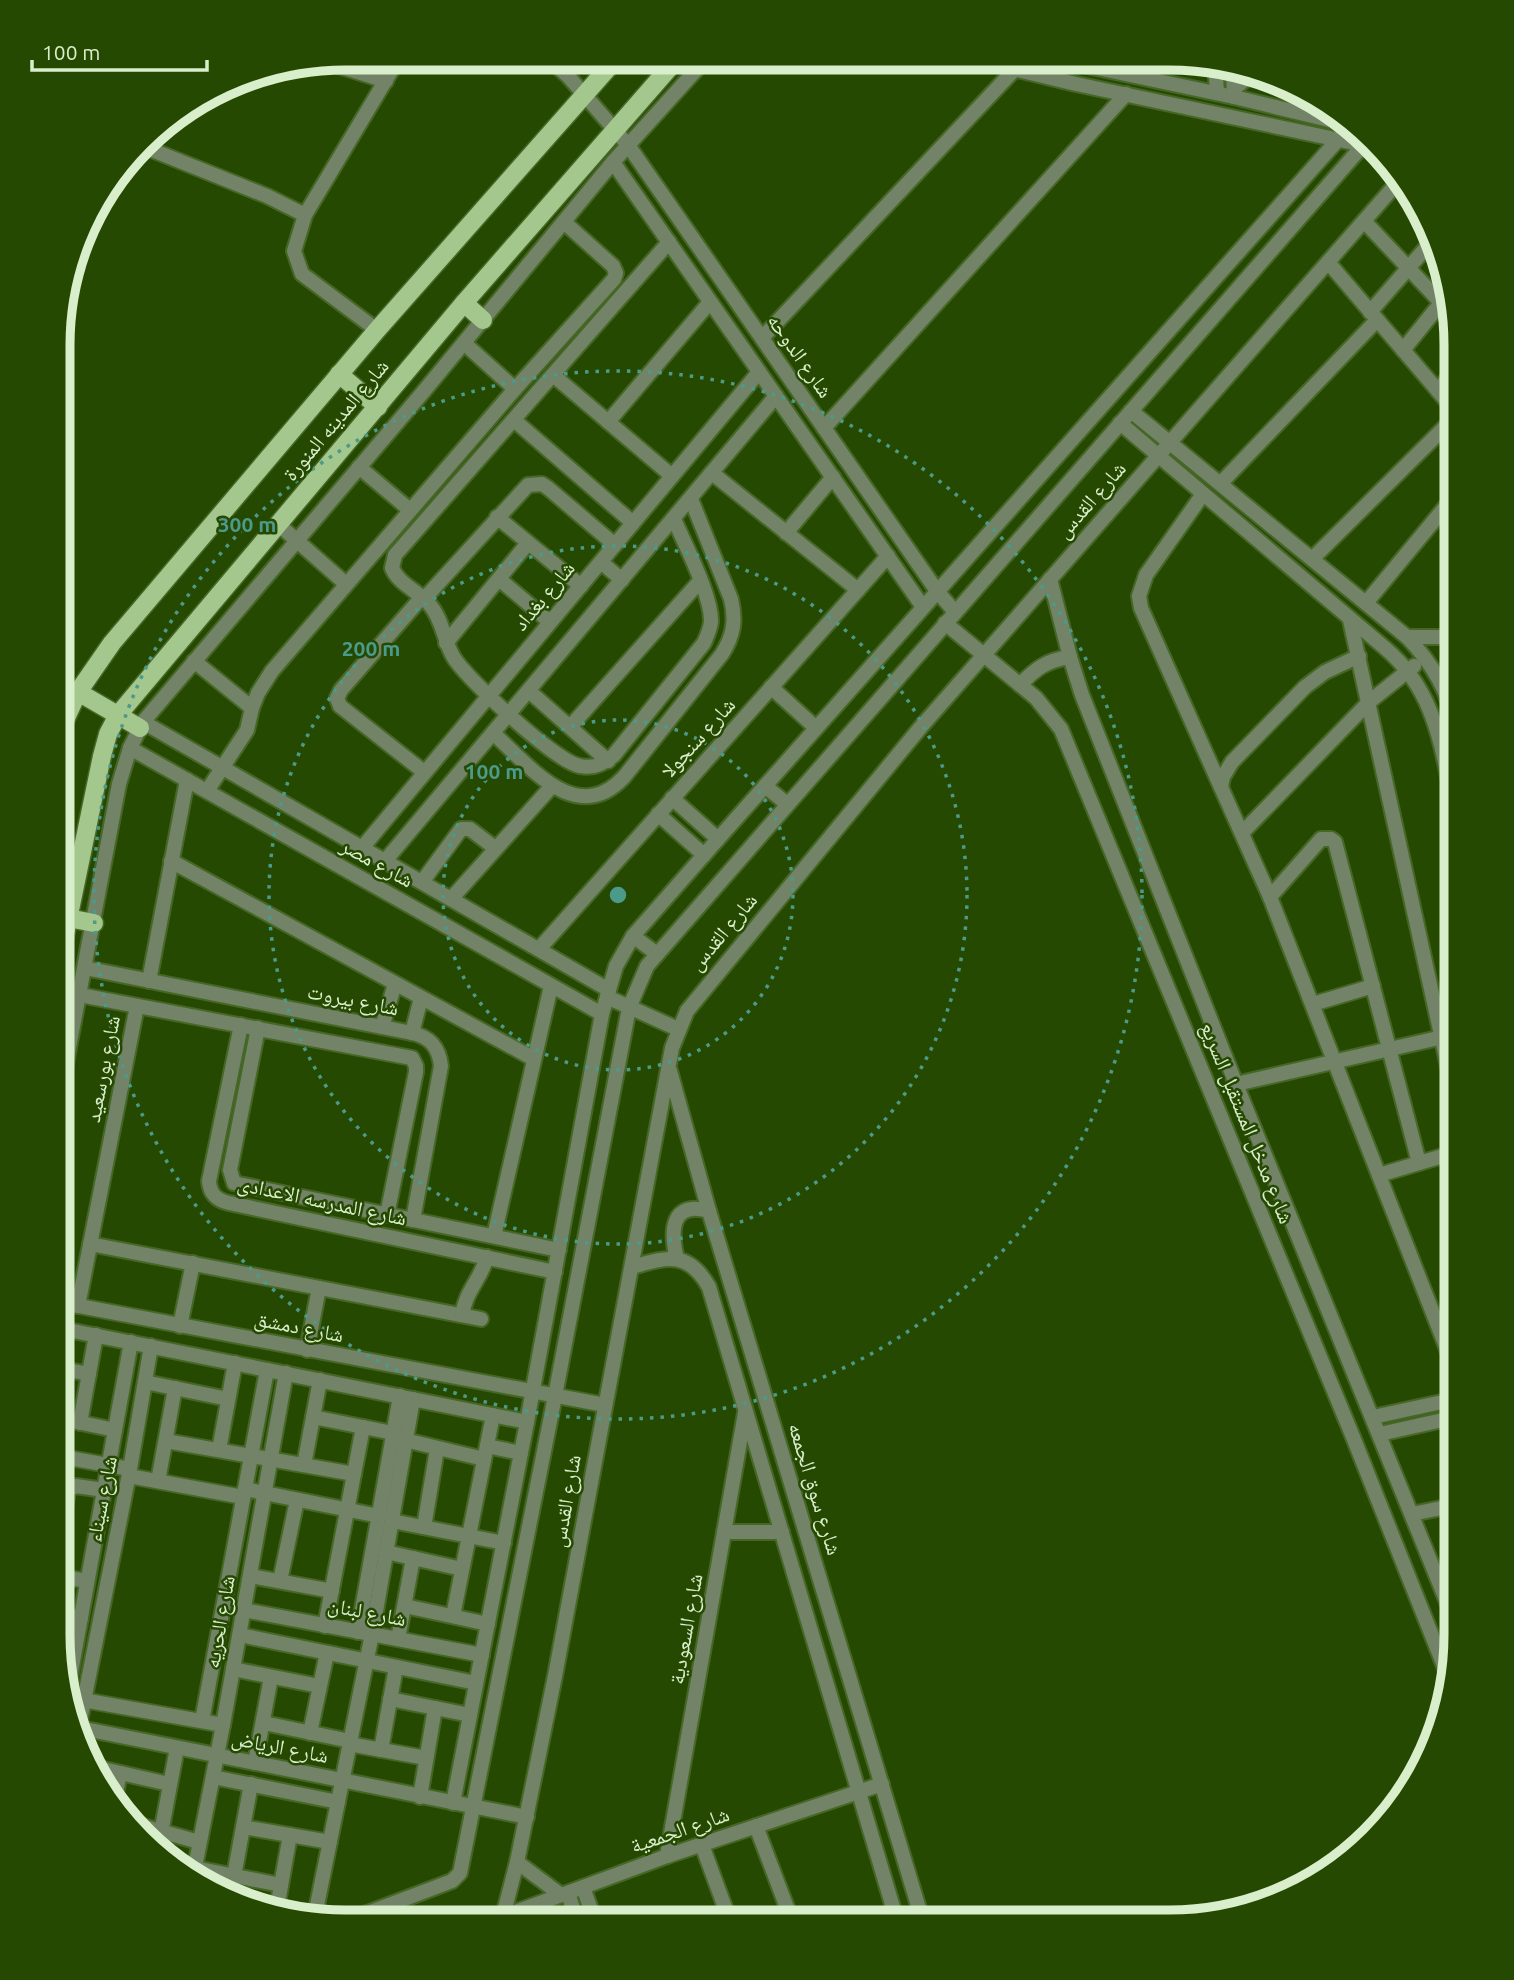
<svg xmlns="http://www.w3.org/2000/svg" width="1514" height="1980" font-family="Ubuntu,'Noto Naskh Arabic',sans-serif">
	<style>
		.lines { fill: none; stroke-linecap: round; stroke-linejoin: round }
		.minor-casing { stroke: #466726; stroke-width: 18 }
		.major-casing { stroke: #466726; stroke-width: 21 }
		.minor { stroke: #728367; stroke-width: 14 }
		.major { stroke: #a3c78d; stroke-width: 18 }
		.ring { fill: none; stroke: #4c9a8a; stroke-width: 3.5; stroke-dasharray: 3.5 7 }
		.labels { text-anchor: middle; stroke-width: 5; stroke-linejoin: round; paint-order: stroke }
		.street-label { font-size: 21px; fill: #d9efcc; stroke: #264902 }
		.rim { fill: none; stroke: #d9efcc; stroke-width: 9 }
		.centre { fill: #4c9a8a; stroke: #264902; stroke-width: 3.5 }
		.ring-label { font-size: 21px; text-anchor: middle; font-weight: bold; fill: #4c9a8a; stroke: #264902; stroke-width: 5; stroke-linejoin: round; paint-order: stroke }
	</style>
	<rect width="100%" height="100%" fill="#264902"/>
	<g class="lines">
		<defs>
			<g id="minor">
				<path d="M548,58L568,76L628,145L937,591L955,612"/>
				<path d="M977,60L1076,84L1363,145"/>
				<path d="M1059,60L1234,97L1350,125"/>
				<path d="M323,61L386,81"/>
				<path d="M1215,62L1217,93"/>
				<path d="M1233,67L1234,97"/>
				<path d="M1234,89L1253,73"/>
				<path d="M142,146L267,196L305,215"/>
				<path d="M613,162L923,607"/>
				<path d="M1364,221L1448,310"/>
				<path d="M669,242L395,555L392,568C399,585 419,591 430,605C443,620 444,642 454,658C469,681 556,762 580,766C594,769 604,764 614,755L704,643C707,636 710,630 711,622C712,596 685,545 674,519"/>
				<path d="M1328,262L1456,412"/>
				<path d="M1370,312L1432,241"/>
				<path d="M377,330L302,274L294,251L305,215L399,58"/>
				<path d="M762,338L1014,70"/>
				<path d="M464,343L515,389"/>
				<path d="M1403,350L1445,298"/>
				<path d="M553,375L672,476"/>
				<path d="M1438,391L1456,367"/>
				<path d="M1131,411L1407,637C1433,664 1449,692 1456,728"/>
				<path d="M514,420L633,523"/>
				<path d="M608,422L710,302"/>
				<path d="M1120,423L1385,648C1438,693 1441,750 1456,813"/>
				<path d="M824,428L1126,94"/>
				<path d="M359,467L410,510"/>
				<path d="M712,473L858,590"/>
				<path d="M1221,483L1377,320"/>
				<path d="M1203,494L1146,575L1139,596L1141,608L1270,897L1456,1372"/>
				<path d="M497,517L581,586"/>
				<path d="M278,524L346,584"/>
				<path d="M786,533L833,477"/>
				<path d="M1313,558L1456,416"/>
				<path d="M601,562L622,580"/>
				<path d="M499,579L550,622"/>
				<path d="M1050,579L1070,657L1082,695L1236,1084L1456,1624"/>
				<path d="M422,597L341,690L337,698L340,706L424,772"/>
				<path d="M424,599L528,485L542,484L548,488L615,545"/>
				<path d="M1366,603L1456,494"/>
				<path d="M1350,620L1456,1103"/>
				<path d="M945,623L1036,698L1061,729L1353,1437L1450,1681"/>
				<path d="M1407,637H1456"/>
				<path d="M446,643L528,543"/>
				<path d="M194,661L252,708"/>
				<path d="M1020,685C1035,669 1047,660 1070,657"/>
				<path d="M771,687L816,728"/>
				<path d="M529,691L608,761"/>
				<path d="M143,722L609,990"/>
				<path d="M570,727L700,581"/>
				<path d="M493,733C529,765 576,828 624,777L722,654C734,635 736,620 731,599L691,499"/>
				<path d="M130,748L602,1014"/>
				<path d="M765,786L787,804"/>
				<path d="M1221,787L1223,777L1232,762L1305,687L1325,672L1359,656"/>
				<path d="M207,791L247,730L252,708L258,693L272,671L515,389L614,279L616,273L613,266L564,222"/>
				<path d="M672,798L718,839"/>
				<path d="M658,814L704,855"/>
				<path d="M1242,833L1369,702L1414,666"/>
				<path d="M362,848L759,372"/>
				<path d="M171,861L534,1059"/>
				<path d="M385,861L776,396"/>
				<path d="M422,882L461,829H470L495,848"/>
				<path d="M1270,897L1321,839H1331L1335,842L1419,1163"/>
				<path d="M451,899L552,786"/>
				<path d="M633,936L657,954"/>
				<path d="M539,949L888,556"/>
				<path d="M85,968L412,1033C431,1037 439,1048 441,1066L413,1220"/>
				<path d="M149,981L187,780"/>
				<path d="M80,995L412,1058L416,1066V1072L387,1215"/>
				<path d="M607,997L678,1029"/>
				<path d="M1313,1004L1373,986"/>
				<path d="M241,1025L209,1181C210,1194 216,1200 229,1203L555,1272"/>
				<path d="M382,1027L395,984"/>
				<path d="M258,1028L230,1170L234,1183L559,1250"/>
				<path d="M412,1033L421,998"/>
				<path d="M670,1071L709,1211L923,1922"/>
				<path d="M1236,1084L1456,1034"/>
				<path d="M59,1100L119,784L130,748L143,722L424,391L613,162L706,59"/>
				<path d="M1379,1175L1456,1152"/>
				<path d="M494,1236L551,986"/>
				<path d="M90,1244L481,1319"/>
				<path d="M677,1259C670,1231 671,1200 709,1211"/>
				<path d="M632,1267C667,1257 688,1250 709,1287L897,1921"/>
				<path d="M58,1302L605,1405"/>
				<path d="M78,1306L137,1006"/>
				<path d="M462,1315C466,1290 480,1281 487,1257"/>
				<path d="M180,1326L193,1263"/>
				<path d="M58,1328L527,1422"/>
				<path d="M307,1350L319,1288"/>
				<path d="M58,1368L89,1374"/>
				<path d="M145,1382L228,1399"/>
				<path d="M313,1417L393,1433"/>
				<path d="M1373,1417L1456,1399"/>
				<path d="M58,1418L115,1430"/>
				<path d="M80,1423L96,1335"/>
				<path d="M1380,1434L1456,1417"/>
				<path d="M405,1440L484,1459"/>
				<path d="M166,1441L354,1474"/>
				<path d="M487,1446L521,1453"/>
				<path d="M219,1450L235,1363"/>
				<path d="M58,1456L130,1469"/>
				<path d="M304,1465L320,1380"/>
				<path d="M129,1476L243,1497"/>
				<path d="M158,1481L175,1388"/>
				<path d="M245,1489L379,1516"/>
				<path d="M1412,1514L1456,1505"/>
				<path d="M392,1521L504,1543"/>
				<path d="M424,1527L437,1449"/>
				<path d="M724,1532H782"/>
				<path d="M58,1552L68,1490L76,1486L104,1490"/>
				<path d="M386,1552L462,1569"/>
				<path d="M58,1576L87,1581"/>
				<path d="M250,1576L332,1591"/>
				<path d="M280,1581L297,1500"/>
				<path d="M405,1606L488,1624"/>
				<path d="M244,1610L482,1655"/>
				<path d="M58,1614L81,1618"/>
				<path d="M453,1616L493,1415"/>
				<path d="M325,1626L363,1427"/>
				<path d="M358,1632L400,1396"/>
				<path d="M240,1635L476,1683"/>
				<path d="M398,1639L413,1558"/>
				<path d="M233,1669L319,1686"/>
				<path d="M69,1683L131,1342"/>
				<path d="M72,1698L223,1725"/>
				<path d="M390,1699L470,1715"/>
				<path d="M202,1721L267,1370"/>
				<path d="M264,1723L350,1741"/>
				<path d="M79,1726L130,1469L151,1346"/>
				<path d="M80,1728L527,1817"/>
				<path d="M310,1733L327,1653"/>
				<path d="M349,1744L426,1758"/>
				<path d="M85,1750L89,1730"/>
				<path d="M381,1750L396,1667"/>
				<path d="M255,1763L271,1677"/>
				<path d="M90,1766L169,1784"/>
				<path d="M213,1777L338,1802"/>
				<path d="M420,1797L435,1708"/>
				<path d="M114,1803L120,1773"/>
				<path d="M453,1803L527,1422L602,1014L616,966L633,936L718,839L1351,125"/>
				<path d="M128,1822L199,1842"/>
				<path d="M756,1826L792,1921"/>
				<path d="M243,1827L330,1842"/>
				<path d="M161,1833L177,1748"/>
				<path d="M702,1845L730,1921"/>
				<path d="M667,1856L745,1413"/>
				<path d="M517,1862L561,1895"/>
				<path d="M195,1868L281,1885"/>
				<path d="M234,1876L251,1784"/>
				<path d="M193,1877L223,1725L286,1373"/>
				<path d="M583,1887L595,1921"/>
				<path d="M568,1893L577,1921"/>
				<path d="M277,1908L290,1835"/>
				<path d="M293,1914L314,1918"/>
				<path d="M503,1916L517,1862L555,1676L672,1048L687,1011L920,728L1398,182"/>
				<path d="M314,1920L372,1634L413,1399"/>
				<path d="M349,1920L452,1881L460,1873L555,1396L629,1008L647,966L1365,143"/>
				<path d="M494,1920L667,1856L882,1784"/>
			</g>
			<g id="major">
				<path d="M464,303L483,320"/>
				<path d="M339,374L378,407"/>
				<path d="M78,692L140,728"/>
				<path d="M59,733L78,692L112,643L377,330L616,59"/>
				<path d="M68,918L94,923"/>
				<path d="M59,963L102,756L108,734L118,715L464,303L677,59"/>
				<path d="M59,1071L64,1072"/>
			</g>
		</defs>
		<use href="#minor" class="minor-casing"/>
		<use href="#major" class="major-casing"/>
		<use href="#minor" class="minor"/>
		<use href="#major" class="major"/>
	</g>
	<g class="ring">
		<circle cx="618" cy="895" r="175"/>
		<circle cx="618" cy="895" r="349"/>
		<circle cx="618" cy="895" r="524"/>
	</g>
	<g class="labels">
		<g class="street-label">
			<text transform="translate(800 356) rotate(55)" y="7">شارع الدوحه</text>
			<text transform="translate(336 420) rotate(-50)" y="7">شارع المدينه المنورة</text>
			<text transform="translate(1091 500) rotate(-49)" y="7">شارع القدس</text>
			<text transform="translate(544 596) rotate(-50)" y="7">شارع بغداد</text>
			<text transform="translate(698 738) rotate(-48)" y="7">شارع سنجولا</text>
			<text transform="translate(377 863) rotate(29)" y="7">شارع مصر</text>
			<text transform="translate(723 932) rotate(-50)" y="7">شارع القدس</text>
			<text transform="translate(353 1000) rotate(11)" y="7">شارع بيروت</text>
			<text transform="translate(103 1069) rotate(-79)" y="7">شارع بورسعيد</text>
			<text transform="translate(1247 1123) rotate(68)" y="7">شارع مدخل المستقبل السريع</text>
			<text transform="translate(322 1201) rotate(12)" y="7">شارع المدرسه الاعدادى</text>
			<text transform="translate(299 1327) rotate(11)" y="7">شارع دمشق</text>
			<text transform="translate(815 1489) rotate(73)" y="7">شارع سوق الجمعه</text>
			<text transform="translate(102 1499) rotate(-79)" y="7">شارع سيناء</text>
			<text transform="translate(566 1501) rotate(-80)" y="7">شارع القدس</text>
			<text transform="translate(367 1612) rotate(11)" y="7">شارع لبنان</text>
			<text transform="translate(220 1622) rotate(-80)" y="7">شارع الحريه</text>
			<text transform="translate(686 1629) rotate(-80)" y="7">شارع السعودية</text>
			<text transform="translate(280 1747) rotate(11)" y="7">شارع الرياض</text>
			<text transform="translate(680 1830) rotate(-19)" y="7">شارع الجمعية</text>
		</g>
	</g>
	<path d="M0 0H1514V1980H0ZM345 70H1169A275 275 0 0 1 1444 345V1635A275 275 0 0 1 1169 1910H345A275 275 0 0 1 70 1635V345A275 275 0 0 1 345 70Z" fill="#264902" fill-rule="evenodd"/>
	<path class="rim" d="M345 70H1169A275 275 0 0 1 1444 345V1635A275 275 0 0 1 1169 1910H345A275 275 0 0 1 70 1635V345A275 275 0 0 1 345 70Z"/>
	<circle cx="618" cy="895" r="10" class="centre"/>
	<g class="ring-label">
		<text x="247" y="532">300 m</text>
		<text x="371" y="656">200 m</text>
		<text x="494" y="779">100 m</text>
	</g>
	<path d="M32 60v10h175v-10" fill="none" stroke="#d9efcc" stroke-width="3.5"/>
	<text x="42" y="60" font-size="21" fill="#d9efcc" stroke="#264902" stroke-width="5" paint-order="stroke">100 m</text>
</svg>
